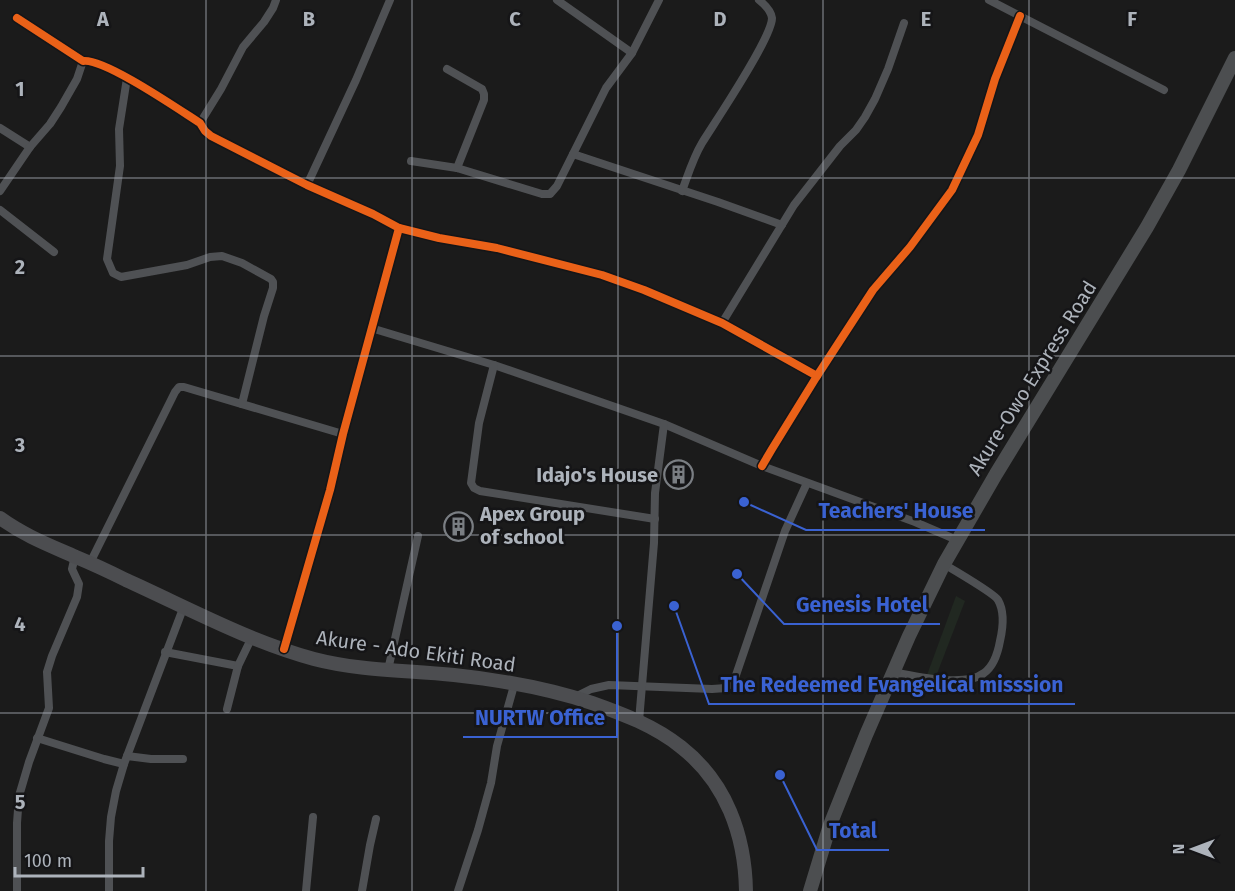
<svg xmlns="http://www.w3.org/2000/svg" width="1235" height="891" font-family="'Fira Sans',sans-serif">
	<style>
		.green { fill: #212821 }
		.lines { fill: none; stroke-linecap: round; stroke-linejoin: round }
		.minor { stroke: #4f5154; stroke-width: 8 }
		.primary { stroke: #4c4d50; stroke-width: 14 }
		.trunk { stroke: #4c4e50; stroke-width: 14 }
		.cycleway-casing { stroke: #151517; stroke-width: 11 }
		.cycleway { stroke: #ea6118; stroke-width: 8 }
		.grid { fill: none; stroke: #adb3bb; stroke-width: 1.5; stroke-opacity: 0.55 }
		.labels { text-anchor: middle; stroke-width: 5; stroke-linejoin: round; paint-order: stroke }
		.street-label { font-size: 20px; fill: #adb3bb; stroke: #151517 }
		.poi-label { font-size: 20px; font-weight: bold; fill: #adb3bb; stroke: #151517; text-anchor: end }
		.grid-label { font-size: 20px; text-anchor: middle; font-weight: bold; fill: #adb3bb; stroke: #151517; stroke-width: 5; stroke-linejoin: round; paint-order: stroke }
		.leader { fill: none; stroke: #3a62d2; stroke-width: 2 }
		.callout-dot { fill: #3a62d2; stroke: #151517; stroke-width: 2 }
		.callout-label { font-size: 21px; text-anchor: middle; font-weight: bold; fill: #3a62d2; stroke: #151517; stroke-width: 5; stroke-linejoin: round; paint-order: stroke }
	</style>
	<rect width="100%" height="100%" fill="#1b1b1b"/>
	<path class="green" d="M956,596L965,601L935,679L927,675Z"/>
	<g class="lines">
		<g class="minor">
			<path d="M557,0L632,53"/>
			<path d="M989,0L1164,90"/>
			<path d="M17,18L83,61C104,58 178,109 200,123L205,131L211,136L307,185L373,214L399,228L439,238L497,248L602,275L644,290L722,323L817,376"/>
			<path d="M447,69L482,89L484,94V100L457,168"/>
			<path d="M127,78L119,129L120,166L107,259L113,273L121,277L187,265L210,257L222,256L242,263L271,279L273,282V288L264,316L242,404"/>
			<path d="M200,123L221,89L243,47L264,22L273,8L276,0"/>
			<path d="M0,128L30,147"/>
			<path d="M573,154L718,202L782,225"/>
			<path d="M411,161L457,168L542,194H550L557,186L606,88L632,53L659,0"/>
			<path d="M307,185L356,80L390,0"/>
			<path d="M0,191L30,147L50,124L61,107L77,79L83,61"/>
			<path d="M682,191C688,175 693,158 702,143C715,122 772,38 772,18C771,11 764,4 759,0"/>
			<path d="M0,210L54,252"/>
			<path d="M722,323L794,205L840,146L856,130L865,117L875,99L888,69L904,23"/>
			<path d="M371,328L494,365L664,424L762,466L915,522L957,540"/>
			<path d="M494,365L479,423L471,483L474,488L480,491L655,519"/>
			<path d="M762,466L772,449L817,376L873,290L910,247L952,190L978,135L995,79L1020,16"/>
			<path d="M90,563L175,392L179,387H184L343,434"/>
			<path d="M284,649L330,490L343,434L399,228"/>
			<path d="M165,652L238,666"/>
			<path d="M388,670L418,536"/>
			<path d="M893,672C916,676 965,688 984,673C994,666 998,652 1000,641C1003,628 1005,612 998,600C994,593 953,570 944,564"/>
			<path d="M575,697L591,689L609,685L712,689L726,688L735,678L785,531L807,483"/>
			<path d="M227,709L238,666L252,637"/>
			<path d="M639,721L654,543L655,493L664,424"/>
			<path d="M37,738L104,759L124,764"/>
			<path d="M127,756L151,759H183"/>
			<path d="M17,891V823L19,796L29,762L49,708L47,672L52,656L77,597L79,584L72,569L75,556"/>
			<path d="M109,891V841L111,817L116,791L124,764L184,606"/>
			<path d="M306,891L313,817"/>
			<path d="M362,891L370,845L376,819"/>
			<path d="M458,891L478,830L491,783L497,746L515,682"/>
		</g>
		<path class="primary" d="M0,518C25,536 49,545 76,557C93,564 110,572 126,580C188,608 248,641 314,659C360,671 408,670 454,675C501,680 547,688 592,703C623,714 655,726 681,747C726,782 745,835 746,891"/>
		<path class="trunk" d="M810,891L830,825L866,735L909,636L944,564L996,474L1147,227L1179,170L1235,58"/>
		<defs>
			<g id="cycleway">
				<path d="M17,18L83,61C104,58 178,109 200,123L205,131L211,136L307,185L373,214L399,228L439,238L497,248L602,275L644,290L722,323L817,376"/>
				<path d="M762,466L772,449L817,376L873,290L910,247L952,190L978,135L995,79L1020,16"/>
				<path d="M284,649L330,490L343,434L399,228"/>
			</g>
		</defs>
		<use href="#cycleway" class="cycleway-casing"/>
		<use href="#cycleway" class="cycleway"/>
	</g>
	<path class="grid" d="M206,0V891M412,0V891M618,0V891M823,0V891M1029,0V891M0,178H1235M0,356H1235M0,535H1235M0,713H1235"/>
	<defs>
		<symbol id="building-ring" viewBox="-11 -11 22 22"><circle r="9.5" fill="#151517" stroke="#7a7e83" stroke-width="1.5"/><path d="M-4-6H4V6H1V3H-1V6H-4ZM-2.5-4.3h1.7v1.8h-1.7ZM.8-4.3h1.7v1.8H.8ZM-2.5-1h1.7V.8h-1.7ZM.8-1h1.7V.8H.8Z" fill="#7a7e83"/></symbol>
	</defs>
	<g fill-rule="evenodd">
		<use href="#building-ring" x="662" y="458" width="33" height="33"/>
		<use href="#building-ring" x="442" y="510" width="33" height="33"/>
	</g>
	<g class="labels">
		<g class="street-label">
			<text transform="translate(1032 378) rotate(-58)" y="7">Akure-Owo Express Road</text>
			<text transform="translate(416 651) rotate(8)" y="7">Akure - Ado Ekiti Road</text>
		</g>
		<g class="poi-label">
			<text x="658" y="482">Idajo's House</text>
			<text x="480" y="521" text-anchor="start">Apex Group<tspan x="480" dy="23">of school</tspan></text>
		</g>
	</g>
	<g class="grid-label">
		<text x="103" y="26">A</text>
		<text x="309" y="26">B</text>
		<text x="515" y="26">C</text>
		<text x="720" y="26">D</text>
		<text x="926" y="26">E</text>
		<text x="1132" y="26">F</text>
		<text x="20" y="96">1</text>
		<text x="20" y="274">2</text>
		<text x="20" y="452">3</text>
		<text x="20" y="631">4</text>
		<text x="20" y="809">5</text>
	</g>
	<path class="leader" d="M744 502L806 530H985M737 574L784 624H940M674 606L709 704H1075M617 626L617 737H463M780 775L817 850H889"/>
	<g class="callout-dot">
		<circle cx="744" cy="502" r="6"/>
		<circle cx="737" cy="574" r="6"/>
		<circle cx="674" cy="606" r="6"/>
		<circle cx="617" cy="626" r="6"/>
		<circle cx="780" cy="775" r="6"/>
	</g>
	<g class="callout-label">
		<text x="896" y="518">Teachers' House</text>
		<text x="862" y="612">Genesis Hotel</text>
		<text x="892" y="692">The Redeemed Evangelical misssion</text>
		<text x="540" y="725">NURTW Office</text>
		<text x="853" y="838">Total</text>
	</g>
	<g transform="translate(1193 849) rotate(270)" stroke="#151517" stroke-width="4.5" paint-order="stroke">
	<path d="M0-4.5L10 22L0 15L-10 22Z" fill="#adb3bb"/>
	<text y="-9" font-size="16" font-weight="bold" text-anchor="middle" fill="#adb3bb">N</text>
	</g>
	<path d="M15 867v9h128v-9" fill="none" stroke="#adb3bb" stroke-width="3"/>
	<text x="24" y="867" font-size="18" fill="#adb3bb" stroke="#151517" stroke-width="4.5" paint-order="stroke">100 m</text>
</svg>
